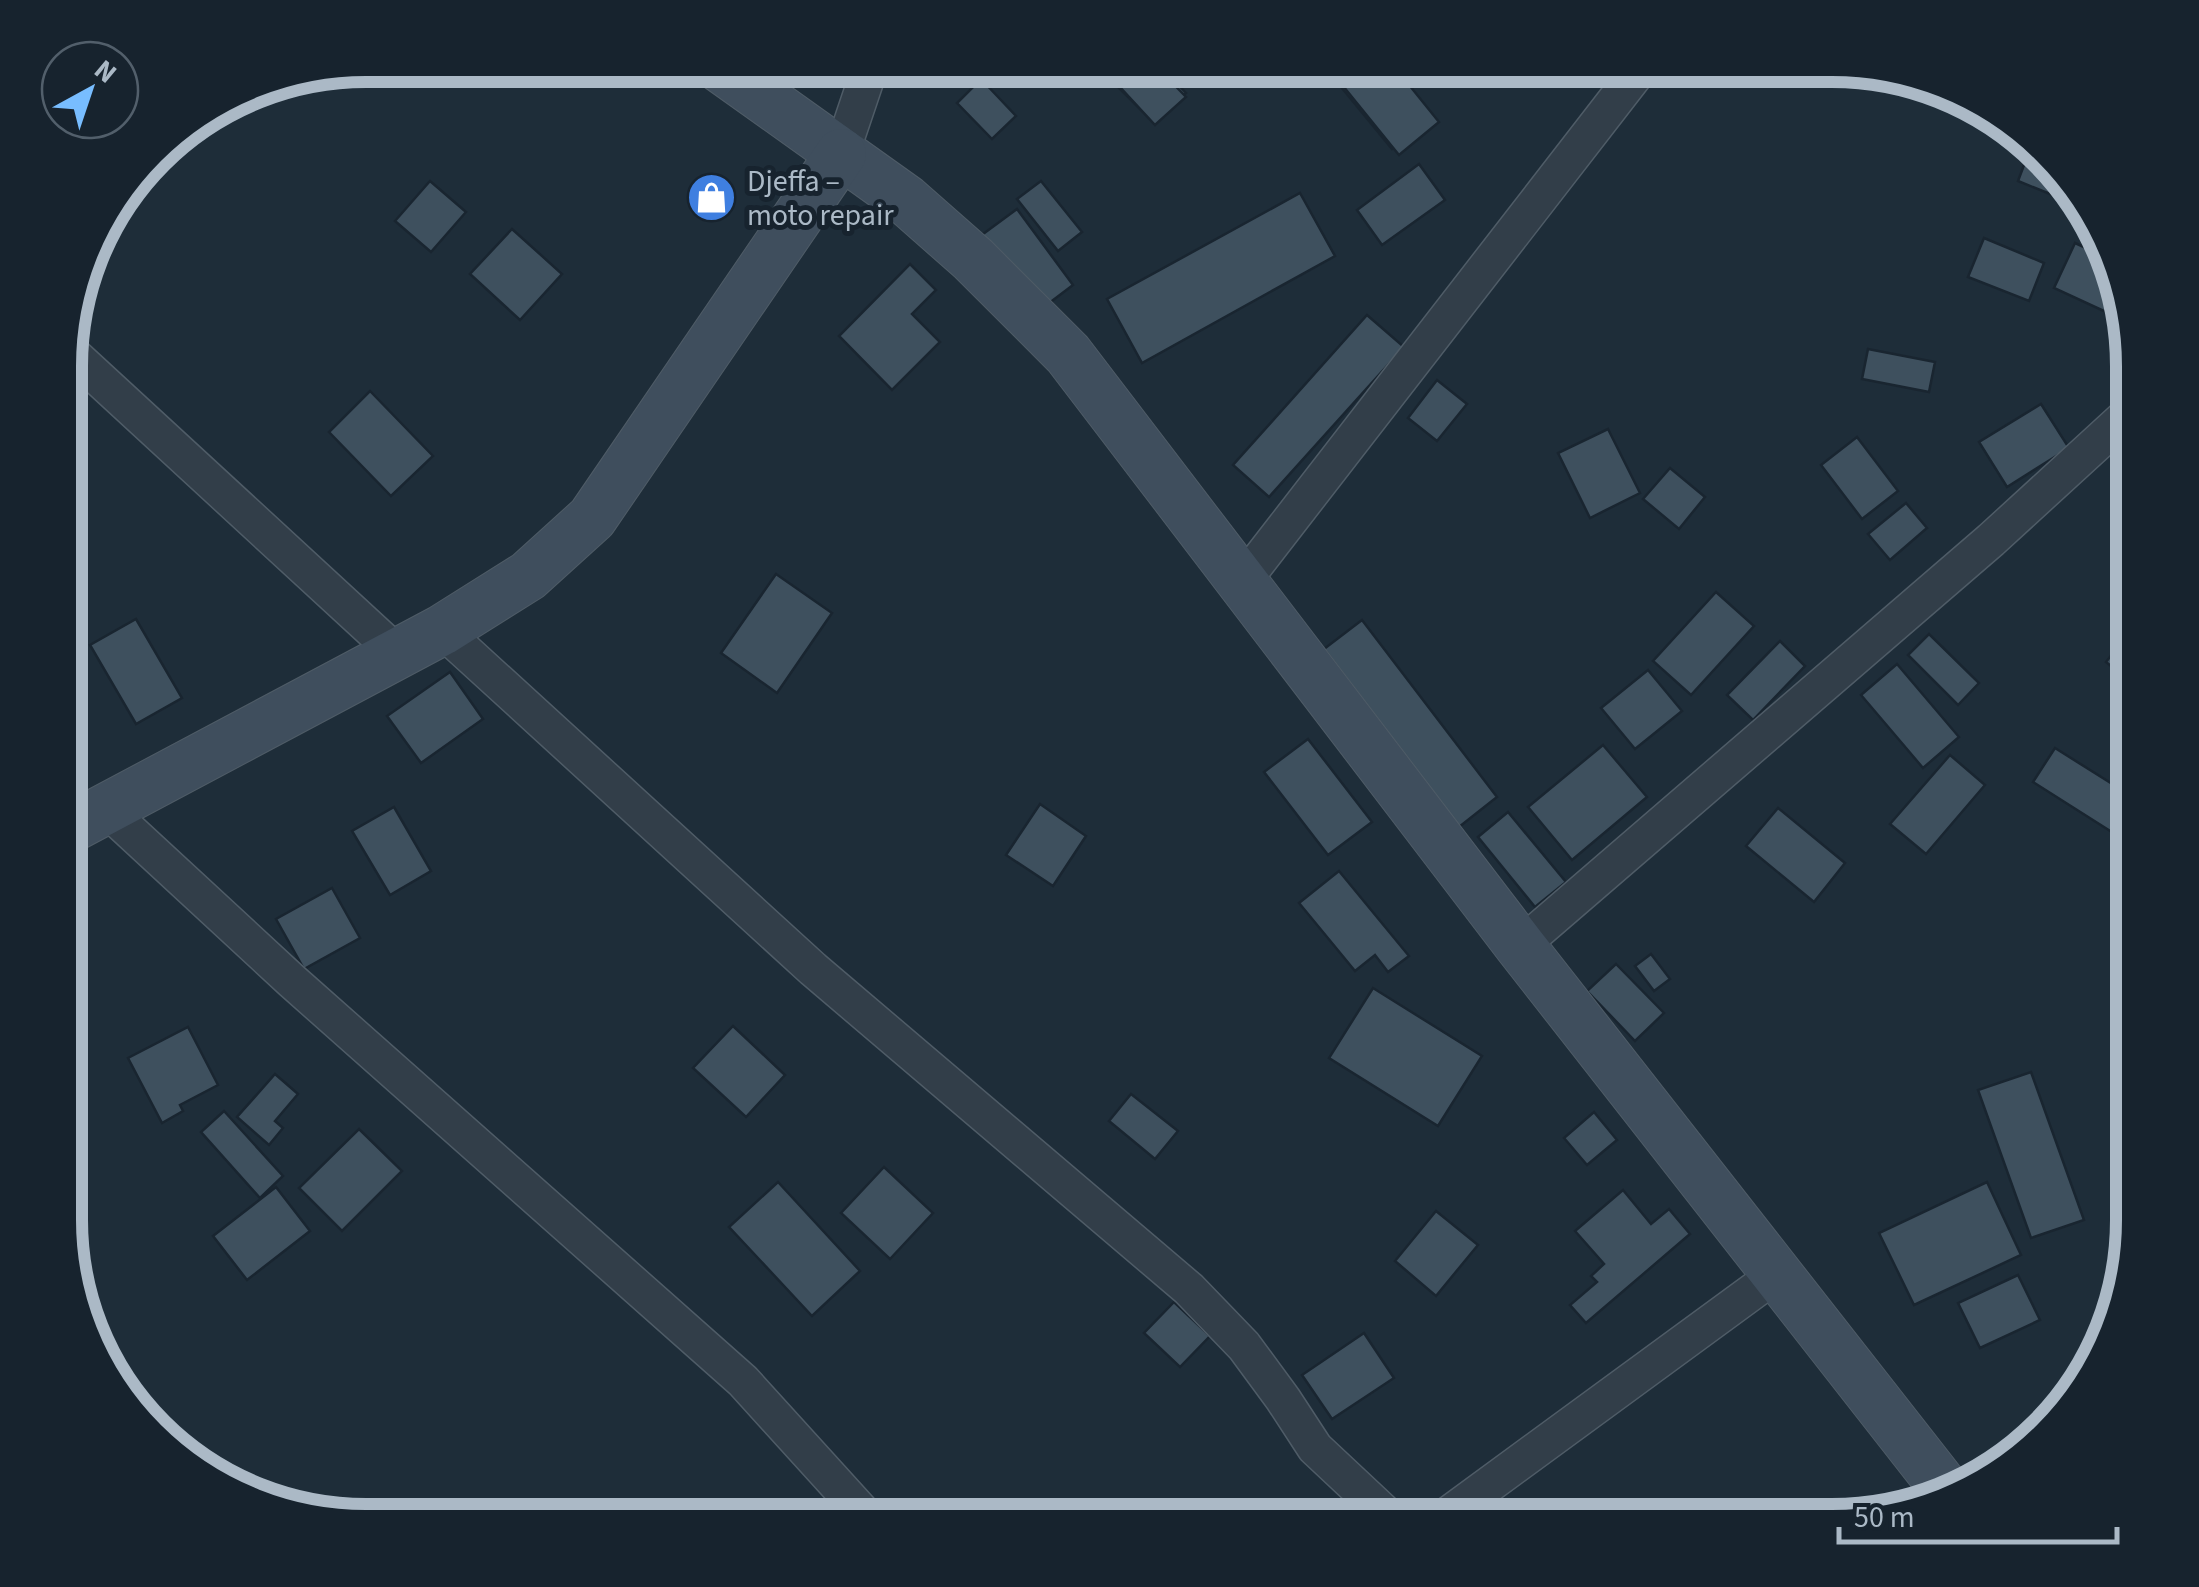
<svg xmlns="http://www.w3.org/2000/svg" width="2199" height="1587" font-family="'Source Sans 3',sans-serif">
	<style>
		.building { fill: #3e505e; stroke: #192530; stroke-width: 2.5 }
		.lines { fill: none; stroke-linecap: round; stroke-linejoin: round }
		.street-casing { stroke: #4f5c67; stroke-width: 38 }
		.secondary-casing { stroke: #4f5c67; stroke-width: 52 }
		.street { stroke: #323e49; stroke-width: 35 }
		.secondary { stroke: #3f4e5d; stroke-width: 50 }
		.labels { text-anchor: middle; stroke-width: 10; stroke-linejoin: round; paint-order: stroke }
		.poi-label { font-size: 30px; fill: #abb9c6; stroke: #17232e; text-anchor: start }
		.rim { fill: none; stroke: #abb9c6; stroke-width: 12 }
	</style>
	<rect width="100%" height="100%" fill="#1e2d39"/>
	<g class="building">
		<path d="M1097,65H1137L1117,86Z"/>
		<path d="M1137,65H1159L1186,93L1155,124L1117,86Z"/>
		<path d="M1141,65H1155L1186,97L1155,125L1119,86Z"/>
		<path d="M1323,65H1387L1430,119L1392,149Z"/>
		<path d="M1326,65H1393L1439,122L1399,155Z"/>
		<path d="M981,79L1016,116L992,139L957,103Z"/>
		<path d="M2027,157L2048,166L2082,207L2018,181Z"/>
		<path d="M1419,164L1445,200L1382,245L1357,210Z"/>
		<path d="M430,181L466,212L431,252L395,221Z"/>
		<path d="M1041,181L1082,232L1058,251L1017,199Z"/>
		<path d="M1300,193L1335,256L1142,363L1107,299Z"/>
		<path d="M1017,209L1073,285L1036,313L979,237Z"/>
		<path d="M512,229L562,274L520,320L470,274Z"/>
		<path d="M1984,238L2044,263L2029,301L1968,277Z"/>
		<path d="M2075,243L2110,259L2123,310L2119,318L2054,288Z"/>
		<path d="M910,264L936,290L912,314L940,342L892,390L839,336Z"/>
		<path d="M1367,315L1404,347L1269,497L1233,465Z"/>
		<path d="M1868,349L1935,362L1929,392L1862,379Z"/>
		<path d="M1437,380L1467,404L1437,441L1408,418Z"/>
		<path d="M370,391L433,456L391,496L329,432Z"/>
		<path d="M2041,404L2069,448L2007,487L1979,442Z"/>
		<path d="M1608,429L1640,493L1590,518L1558,453Z"/>
		<path d="M1857,437L1898,491L1862,519L1821,465Z"/>
		<path d="M1670,468L1705,497L1679,529L1643,499Z"/>
		<path d="M1906,503L1927,528L1890,560L1868,534Z"/>
		<path d="M776,574L832,613L777,693L721,653Z"/>
		<path d="M1716,592L1754,626L1691,695L1653,661Z"/>
		<path d="M136,619L182,698L136,724L90,645Z"/>
		<path d="M1362,620L1497,797L1459,827L1324,649Z"/>
		<path d="M2133,627V684L2106,662Z"/>
		<path d="M1929,634L1979,683L1958,705L1908,655Z"/>
		<path d="M1780,641L1805,666L1753,720L1727,695Z"/>
		<path d="M1897,664L1959,737L1923,768L1861,695Z"/>
		<path d="M1648,670L1682,711L1635,749L1601,708Z"/>
		<path d="M450,672L483,719L421,763L387,716Z"/>
		<path d="M1308,739L1372,822L1328,855L1264,772Z"/>
		<path d="M1603,745L1647,797L1572,860L1528,807Z"/>
		<path d="M2055,748L2133,797V805L2115,834L2033,782Z"/>
		<path d="M1950,755L1985,785L1926,854L1890,824Z"/>
		<path d="M1040,804L1086,836L1053,886L1006,855Z"/>
		<path d="M394,807L431,871L390,895L352,831Z"/>
		<path d="M1778,808L1845,863L1814,902L1746,846Z"/>
		<path d="M1508,812L1566,882L1535,907L1478,837Z"/>
		<path d="M1339,871L1409,956L1388,972L1375,955L1355,971L1299,903Z"/>
		<path d="M332,888L360,938L304,969L276,919Z"/>
		<path d="M1651,954L1670,979L1654,991L1635,966Z"/>
		<path d="M1616,964L1664,1013L1635,1041L1587,991Z"/>
		<path d="M1373,988L1482,1056L1438,1126L1329,1058Z"/>
		<path d="M733,1026L785,1075L746,1117L693,1068Z"/>
		<path d="M188,1027L218,1085L180,1105L183,1111L162,1123L128,1058Z"/>
		<path d="M2031,1072L2084,1220L2031,1238L1978,1090Z"/>
		<path d="M275,1074L298,1094L275,1121L283,1128L269,1145L237,1117Z"/>
		<path d="M1131,1094L1178,1131L1155,1159L1109,1121Z"/>
		<path d="M224,1111L283,1176L260,1198L201,1132Z"/>
		<path d="M1594,1112L1617,1140L1587,1165L1564,1138Z"/>
		<path d="M359,1129L402,1171L342,1231L299,1188Z"/>
		<path d="M884,1167L933,1213L890,1259L841,1213Z"/>
		<path d="M778,1182L860,1271L812,1316L729,1227Z"/>
		<path d="M1987,1182L2021,1255L1914,1305L1879,1233Z"/>
		<path d="M276,1187L310,1231L247,1280L213,1236Z"/>
		<path d="M1623,1190L1651,1224L1669,1209L1690,1234L1586,1323L1570,1305L1597,1282L1591,1276L1604,1264L1575,1231Z"/>
		<path d="M1436,1211L1478,1245L1436,1296L1395,1261Z"/>
		<path d="M2018,1275L2040,1320L1980,1348L1958,1303Z"/>
		<path d="M1174,1302L1210,1336L1180,1367L1144,1333Z"/>
		<path d="M1364,1333L1394,1378L1332,1419L1302,1375Z"/>
	</g>
	<g class="lines">
		<defs>
			<g id="street">
				<path d="M841,154L871,65"/>
				<path d="M68,350L398,654"/>
				<path d="M1243,581L1642,66"/>
				<path d="M442,630L813,969L1189,1289L1244,1346L1283,1399L1315,1448L1394,1522"/>
				<path d="M106,809L292,981L743,1381L871,1522"/>
				<path d="M1520,946L1991,540L2133,410"/>
				<path d="M1438,1522L1778,1273"/>
			</g>
			<g id="secondary">
				<path d="M717,65L906,200L973,259L1068,354L1520,946L1950,1495"/>
				<path d="M68,829L442,630L528,576L592,518L841,154"/>
			</g>
		</defs>
		<use href="#street" class="street-casing"/>
		<use href="#secondary" class="secondary-casing"/>
		<use href="#street" class="street"/>
		<use href="#secondary" class="secondary"/>
	</g>
	<defs>
		<symbol id="shop-disc" viewBox="-11 -11 22 22"><circle r="9.5" fill="#3f7fe0" stroke="#17232e"/><path d="M-5-2.5h2.3a2.7 3.5 0 0 1 5.4 0H5L5.5 6h-11ZM-1.5-2.5h3a1.5 2.3 0 0 0-3 0Z" fill="#fff"/></symbol>
	</defs>
	<g fill-rule="evenodd">
		<use href="#shop-disc" x="684" y="170" width="55" height="55"/>
	</g>
	<g class="labels">
		<g class="poi-label">
			<text x="747" y="191">Djeffa –<tspan x="747" dy="34">moto repair</tspan></text>
		</g>
	</g>
	<path d="M0 0H2199V1587H0ZM366 82H1832A284 284 0 0 1 2116 366V1220A284 284 0 0 1 1832 1504H366A284 284 0 0 1 82 1220V366A284 284 0 0 1 366 82Z" fill="#17232e" fill-rule="evenodd"/>
	<path class="rim" d="M366 82H1832A284 284 0 0 1 2116 366V1220A284 284 0 0 1 1832 1504H366A284 284 0 0 1 82 1220V366A284 284 0 0 1 366 82Z"/>
	<g transform="translate(90 90) rotate(40)"><circle r="48" fill="#17232e" stroke="#525f6b" stroke-width="2.5"/>
	<path d="M0-8L18 38L0 25L-18 38Z" fill="#78bdff"/>
	<text y="-15" font-size="28" font-weight="bold" text-anchor="middle" fill="#abb9c6">N</text>
	</g>
	<path d="M1839 1527v15h278v-15" fill="none" stroke="#abb9c6" stroke-width="5"/>
	<text x="1854" y="1527" font-size="30" fill="#abb9c6" stroke="#17232e" stroke-width="8" paint-order="stroke">50 m</text>
</svg>
